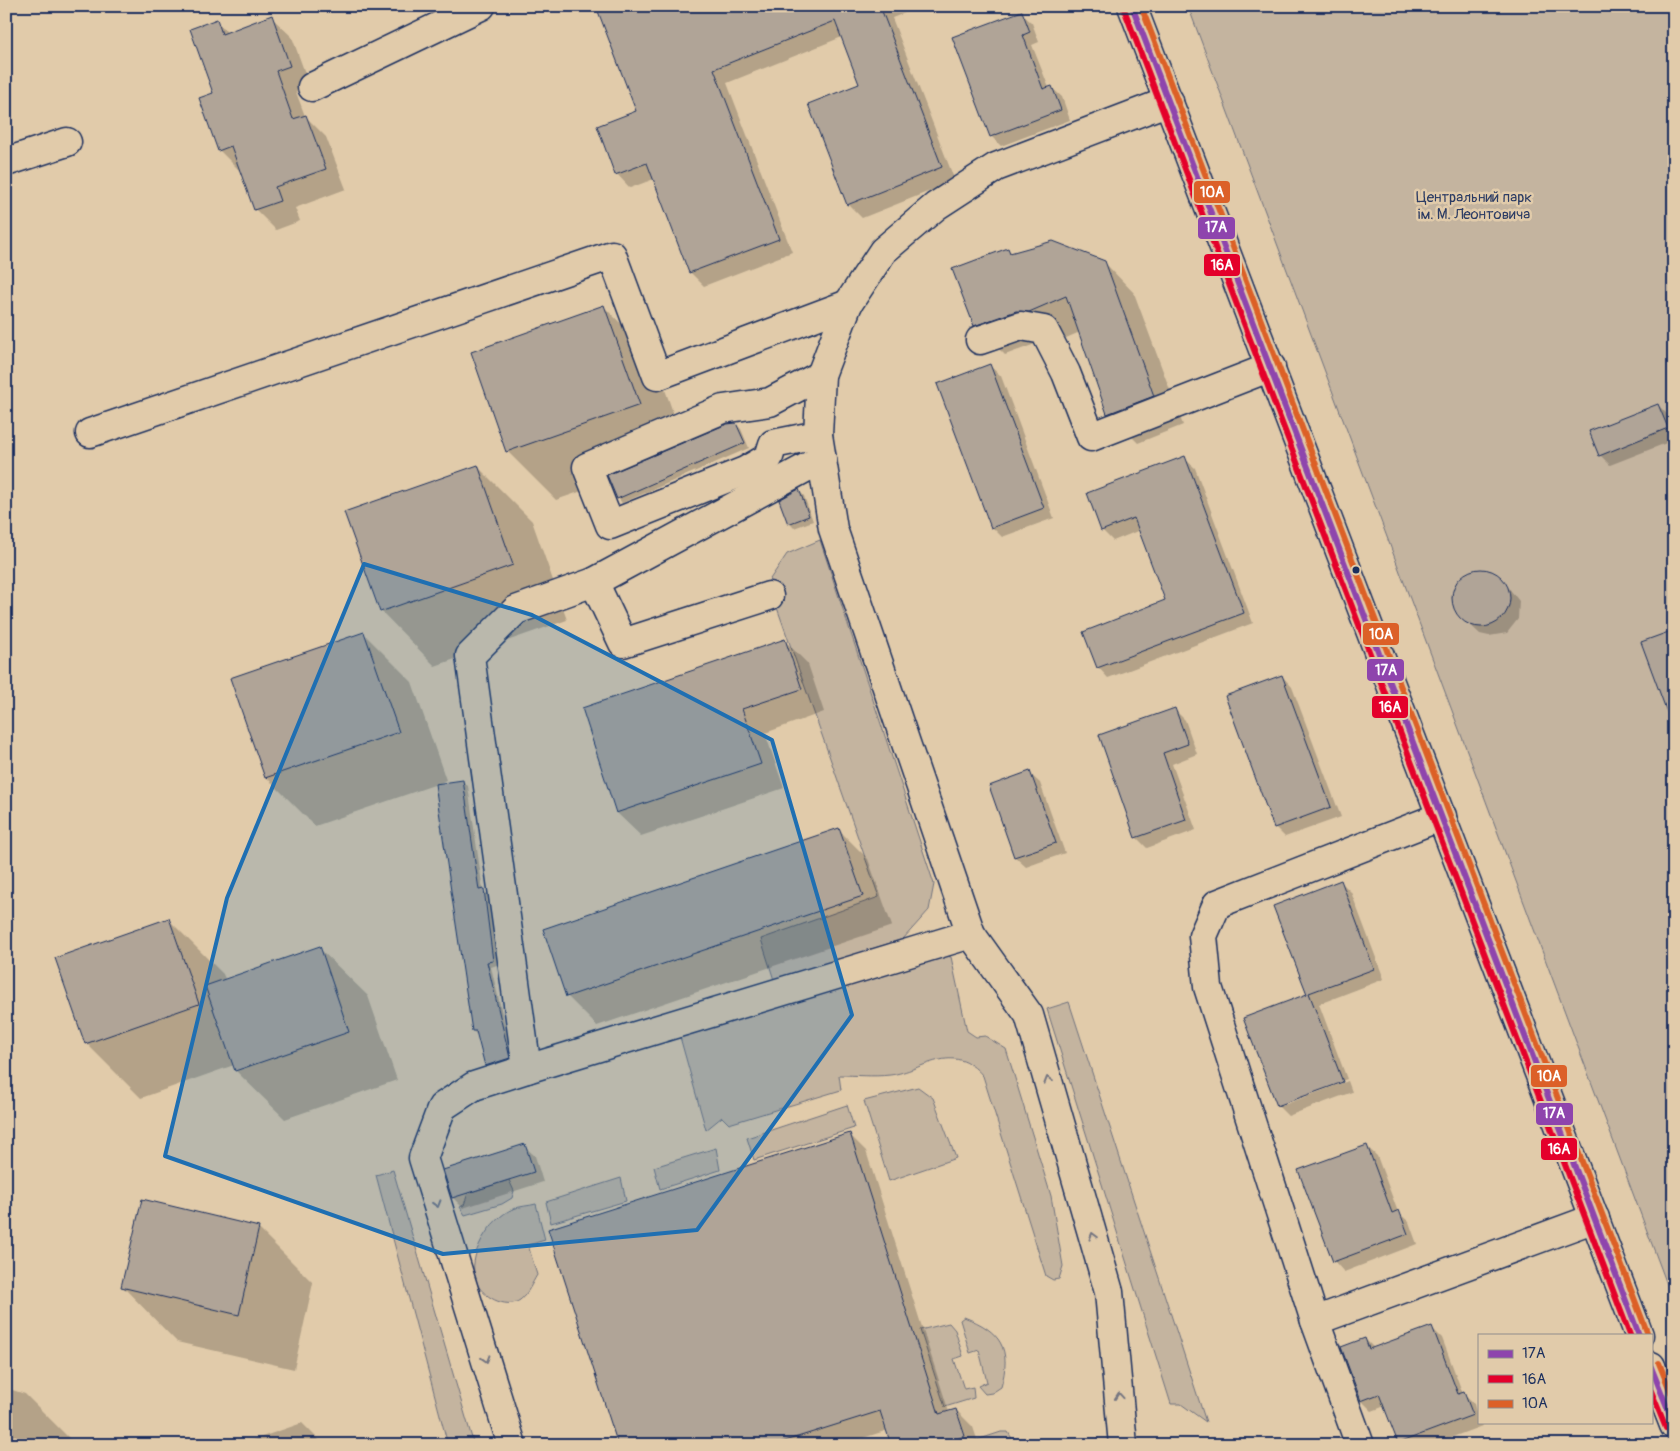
<svg xmlns="http://www.w3.org/2000/svg" width="1680" height="1451" font-family="Pangolin,sans-serif">
	<style>
		.green { fill: #c4b49f; stroke: #70727e }
		.shadow { fill: #0003 }
		.building { fill: #b0a497; stroke: #1b2f5e }
		.lines { fill: none; stroke-linecap: round; stroke-linejoin: round }
		.minor-casing { stroke: #1b2f5e; stroke-width: 31 }
		.major-casing { stroke: #1b2f5e; stroke-width: 31 }
		.minor { stroke: #e1cbaa; stroke-width: 28 }
		.major { stroke: #e1cbaa; stroke-width: 28 }
		.bus-1-casing { stroke: #e1cbaa; stroke-width: 10 }
		.bus-2-casing { stroke: #e1cbaa; stroke-width: 10 }
		.bus-3-casing { stroke: #e1cbaa; stroke-width: 10 }
		.bus-1 { stroke: #8e44ad; stroke-width: 6 }
		.bus-2 { stroke: #e4002b; stroke-width: 6 }
		.bus-3 { stroke: #dc6028; stroke-width: 6 }
		.oneway { stroke: #747580 }
		.marked { fill: #1f6fb2; fill-opacity: 0.2; stroke: #1f6fb2; stroke-width: 4; stroke-linejoin: round }
		.bus-dot { fill: #1b2f5e; stroke: #e1cbaa; stroke-width: 2 }
		.labels { text-anchor: middle; stroke-width: 5; stroke-linejoin: round; paint-order: stroke }
		.park-label { font-size: 15px; fill: #2c3c64; stroke: #e1cbaa }
		.line-badge { stroke: #e1cbaa; stroke-width: 2 }
		.badge-label { font-size: 14px; text-anchor: middle; font-weight: bold; fill: #fff }
	</style>
	<rect width="100%" height="100%" fill="#e1cbaa"/>
	<filter id="ink" filterUnits="userSpaceOnUse"><feTurbulence type="fractalNoise" baseFrequency=".02" numOctaves="2"/><feDisplacementMap in="SourceGraphic" scale="10" xChannelSelector="R" yChannelSelector="G"/><feConvolveMatrix kernelMatrix="1 2 1 2 8 2 1 2 1" color-interpolation-filters="sRGB"/></filter>
	<g filter="url(#ink)">
		<g class="green">
			<path d="M1188,6H1674V1303Z"/>
			<path d="M820,540L934,884L929,910L903,939L774,980L761,939L879,897L768,582L787,554Z"/>
			<path d="M925,950L951,957L967,1031L976,1037L985,1036L1006,1049L1051,1196L1063,1266L1059,1279L1053,1280L1046,1276L983,1076C953,1040 923,1071 890,1075C873,1077 855,1075 839,1075L841,1090L729,1124L722,1117L706,1130L680,1037Z"/>
			<path d="M1069,1002L1206,1422L1181,1404H1171L1047,1009Z"/>
			<path d="M918,1087L933,1098L956,1158L889,1181L864,1101Z"/>
			<path d="M847,1105L854,1128L754,1160L747,1138Z"/>
			<path d="M716,1148L720,1170L660,1189L654,1167Z"/>
			<path d="M393,1170L474,1445H448L376,1175Z"/>
			<path d="M621,1178L626,1201L551,1223L546,1202Z"/>
			<path d="M509,1180L514,1191L512,1198L502,1204L465,1215L460,1207L464,1205L468,1193Z"/>
			<path d="M536,1204L545,1240L528,1245L537,1275C532,1283 528,1294 520,1300C506,1310 481,1296 476,1281C466,1256 490,1218 513,1209C520,1206 529,1206 536,1204Z"/>
			<path d="M964,1317C1001,1331 1012,1349 1001,1387L992,1393L985,1394L978,1386L987,1382L979,1350L970,1353L960,1320Z"/>
			<path d="M949,1323L955,1330L963,1356L954,1359L964,1389L973,1387L974,1398L945,1407L920,1330Z"/>
			<path d="M1001,1432H1008L1016,1445H962Z"/>
		</g>
		<g class="shadow">
			<path d="M608,6H923L892,18L955,181L862,218L848,204L861,85L842,37L727,83L792,252L704,286L690,272L654,179L630,188L617,174L638,112Z"/>
			<path d="M1021,13L1032,23L1039,42L1032,45L1049,88L1051,87L1062,97L1070,120L1001,146L991,136Z"/>
			<path d="M271,17L292,37L310,87L296,92L305,116L326,137L346,189L295,208L300,221L276,230L255,209L240,171L219,150L215,94L216,21L228,33Z"/>
			<path d="M1008,249L1012,253L1104,262L1134,293L1183,425L1138,443L1108,413L1080,332L1059,341L1046,340L1005,355L975,325Z"/>
			<path d="M604,307L653,355L684,444L736,424L741,429L749,448L622,503L618,498L611,481L556,500L507,451Z"/>
			<path d="M990,366L1001,376L1054,518L1002,537L992,527Z"/>
			<path d="M1658,405L1668,415L1674,430V440L1610,465L1600,455Z"/>
			<path d="M1184,458L1195,468L1253,623L1108,678L1098,667L1167,601L1140,530L1113,541L1102,530Z"/>
			<path d="M478,467L532,521L567,620L435,666L381,611Z"/>
			<path d="M799,491L804,496L813,521L794,528L790,524L781,500Z"/>
			<path d="M1489,571L1504,582L1519,601L1518,619L1507,633L1489,636L1480,634L1462,617L1454,601L1458,584L1471,572Z"/>
			<path d="M363,633L412,682L446,780L438,784L463,781L468,786L483,891L489,895L497,965L491,967L514,1063L491,1070L487,1065L478,1036L473,1031L437,784L315,826L267,778L232,679Z"/>
			<path d="M784,640L808,664L824,712L765,733L784,788L641,836L617,813L583,709Z"/>
			<path d="M1282,676L1292,687L1341,817L1285,837L1275,827Z"/>
			<path d="M1175,710L1185,720L1197,754L1172,764L1196,830L1147,848L1136,837Z"/>
			<path d="M1029,773L1040,783L1065,853L1026,867L1015,857Z"/>
			<path d="M839,830L868,859L892,926L597,1026L567,996Z"/>
			<path d="M1341,882L1351,892L1384,979L1319,1004L1347,1079L1281,1103V1106L1348,1081L1352,1092L1288,1116L1278,1106L1245,1019L1308,995Z"/>
			<path d="M169,920L223,974L226,981L319,948L368,996L397,1080L285,1119L236,1071L234,1065L141,1098L86,1043Z"/>
			<path d="M849,1134L866,1151L949,1412L956,1410L973,1427L979,1445H892L888,1430L841,1445H619Z"/>
			<path d="M524,1146L535,1156L543,1182L463,1208L453,1198L445,1171Z"/>
			<path d="M1366,1146L1377,1156L1398,1212L1409,1222L1417,1244L1344,1272L1334,1261Z"/>
			<path d="M258,1228L313,1283L294,1369L177,1342L123,1287Z"/>
			<path d="M1432,1328L1442,1338L1463,1394L1474,1404L1479,1422L1482,1426L1431,1445H1401L1385,1406L1372,1411L1362,1401L1365,1339L1375,1349Z"/>
			<path d="M6,1388L25,1394L76,1445H6Z"/>
			<path d="M302,1423L324,1445H239Z"/>
		</g>
		<g class="building">
			<path d="M596,6H880L942,167L847,205L808,104L859,84L835,21L714,69L779,239L689,273L647,163L615,175L597,126L636,111Z"/>
			<path d="M1022,11L1030,32L1023,35L1043,89L1052,86L1061,110L990,137L952,37Z"/>
			<path d="M272,15L290,66L276,71L293,119L306,115L326,169L275,187L280,201L254,210L231,146L218,151L199,98L213,93L190,29L217,19L222,34Z"/>
			<path d="M1053,241L1105,261L1154,396L1107,414L1066,296L1029,312L1016,311L974,326L952,269L1008,248L1010,253Z"/>
			<path d="M604,305L640,405L506,452L471,352Z"/>
			<path d="M990,364L1044,508L991,528L937,384Z"/>
			<path d="M1658,404L1668,428L1599,456L1589,431Z"/>
			<path d="M736,423L745,443L617,499L607,475L727,424Z"/>
			<path d="M1185,456L1244,613L1097,668L1083,632L1165,600L1134,518L1101,531L1087,493Z"/>
			<path d="M478,465L513,565L380,612L344,512Z"/>
			<path d="M799,489L809,516L788,524L779,500Z"/>
			<circle cx="1481" cy="598" r="29"/>
			<path d="M1674,630V723H1671L1641,642Z"/>
			<path d="M364,632L399,732L265,778L230,678Z"/>
			<path d="M785,639L802,689L742,709L761,764L616,813L582,708Z"/>
			<path d="M1282,675L1331,807L1274,828L1225,696Z"/>
			<path d="M1175,708L1188,744L1163,753L1186,820L1135,838L1099,735Z"/>
			<path d="M1030,771L1056,843L1014,857L989,786Z"/>
			<path d="M463,780L479,890L484,889L493,961L487,962L510,1058L485,1066L476,1031H472L435,784Z"/>
			<path d="M839,828L863,896L566,997L543,929Z"/>
			<path d="M1341,880L1374,969L1309,993L1343,1082L1277,1106L1243,1018L1307,994L1273,906Z"/>
			<path d="M169,918L199,1004L85,1044L55,958Z"/>
			<path d="M320,946L349,1032L235,1071L205,986Z"/>
			<path d="M850,1133L939,1414L956,1409L965,1436L938,1445H891L880,1411L772,1445H618L548,1229Z"/>
			<path d="M525,1144L534,1172L452,1198L443,1170Z"/>
			<path d="M1367,1145L1392,1213L1399,1210L1408,1234L1333,1262L1298,1170Z"/>
			<path d="M142,1199L259,1227L239,1315L121,1287Z"/>
			<path d="M1432,1326L1458,1394L1464,1392L1473,1415L1398,1443L1379,1394L1361,1401L1341,1347L1365,1338L1369,1349Z"/>
		</g>
		<g class="lines">
			<defs>
				<g id="minor">
					<path d="M312,87L481,6"/>
					<path d="M6,162L67,142"/>
					<path d="M980,340L1021,326L1044,330L1066,373L1091,437L1271,367"/>
					<path d="M90,433L612,255L657,376L848,304"/>
					<path d="M818,435L773,444L769,457L745,471L610,525L587,467L723,409L770,402L821,375"/>
					<path d="M594,582L623,643L769,596"/>
					<path d="M527,1069L470,656L516,610L594,582L822,459"/>
					<path d="M1315,1321L1595,1218"/>
					<path d="M512,1445L423,1158L442,1107L474,1086L527,1069L971,934"/>
					<path d="M1123,1445L1109,1292L1029,1015L971,934L833,529L818,435L821,375L848,304L883,251L936,206L996,167L1169,101"/>
					<path d="M1360,1445L1315,1321L1208,987L1203,936L1217,904L1442,816"/>
				</g>
				<g id="major">
					<path d="M1132,6L1639,1335"/>
					<path d="M1651,1366L1674,1425"/>
				</g>
			</defs>
			<use href="#minor" class="minor-casing"/>
			<use href="#major" class="major-casing"/>
			<use href="#minor" class="minor"/>
			<use href="#major" class="major"/>
			<defs>
				<g id="bus-1">
					<path d="M1132,6L1639,1335"/>
					<path d="M1651,1367L1674,1424"/>
				</g>
				<g id="bus-2">
					<path d="M1124,9L1630,1335"/>
					<path d="M1651,1391L1666,1428"/>
				</g>
				<g id="bus-3">
					<path d="M1141,6L1647,1332"/>
					<path d="M1659,1363L1674,1400"/>
				</g>
			</defs>
			<use href="#bus-1" class="bus-1-casing"/>
			<use href="#bus-2" class="bus-2-casing"/>
			<use href="#bus-3" class="bus-3-casing"/>
			<use href="#bus-1" class="bus-1"/>
			<use href="#bus-2" class="bus-2"/>
			<use href="#bus-3" class="bus-3"/>
		</g>
		<defs><path id="oneway-chevron" d="M-2-3.5L2.5 0L-2 3.5" fill="none" stroke-width="1.6" stroke-linecap="round" stroke-linejoin="round" transform="scale(1.25)"/></defs>
		<g class="oneway">
			<use href="#oneway-chevron" transform="translate(1048 1080) rotate(-106)"/>
			<use href="#oneway-chevron" transform="translate(437 1204) rotate(73)"/>
			<use href="#oneway-chevron" transform="translate(1093 1236) rotate(-106)"/>
			<use href="#oneway-chevron" transform="translate(486 1359) rotate(73)"/>
			<use href="#oneway-chevron" transform="translate(1119 1396) rotate(-95)"/>
		</g>
	</g>
	<path class="marked" d="M364,564L532,615L772,740L852,1015L697,1230L443,1254L165,1156L227,898Z"/>
	<circle class="bus-dot" cx="1356" cy="570" r="4.5"/>
	<g class="labels">
		<g class="park-label">
			<text x="1474" y="202">Центральний парк<tspan x="1474" dy="17">ім. М. Леонтовича</tspan></text>
		</g>
	</g>
	<g class="line-badge">
		<rect x="1193" y="180" width="38" height="24" rx="5" fill="#dc6028"/>
		<rect x="1197" y="216" width="39" height="24" rx="5" fill="#8e44ad"/>
		<rect x="1203" y="253" width="38" height="24" rx="5" fill="#e4002b"/>
		<rect x="1362" y="622" width="38" height="24" rx="5" fill="#dc6028"/>
		<rect x="1366" y="658" width="39" height="24" rx="5" fill="#8e44ad"/>
		<rect x="1371" y="695" width="38" height="24" rx="5" fill="#e4002b"/>
		<rect x="1530" y="1064" width="38" height="24" rx="5" fill="#dc6028"/>
		<rect x="1535" y="1102" width="39" height="24" rx="5" fill="#8e44ad"/>
		<rect x="1540" y="1137" width="38" height="24" rx="5" fill="#e4002b"/>
	</g>
	<g class="badge-label">
		<text x="1212" y="197">10А</text>
		<text x="1216" y="232">17А</text>
		<text x="1222" y="270">16А</text>
		<text x="1381" y="639">10А</text>
		<text x="1386" y="675">17А</text>
		<text x="1390" y="712">16А</text>
		<text x="1549" y="1081">10А</text>
		<text x="1554" y="1118">17А</text>
		<text x="1559" y="1154">16А</text>
	</g>
	<rect width="1680" height="1451" fill="none" stroke="#e1cbaa" stroke-width="25"/>
	<rect x="12" y="12" width="1655" height="1426" fill="none" stroke="#1b2f5e" stroke-width="2" filter="url(#ink)"/>
	<rect x="1478" y="1334" width="175" height="90" fill="#e1cbaa" stroke="#928d8c"/>
	<rect x="1488" y="1350" width="25" height="8" fill="#8e44ad" stroke="#928d8c"/>
	<text x="1522" y="1358" font-size="15" fill="#1b2f5e">17А</text>
	<rect x="1488" y="1375" width="25" height="8" fill="#e4002b" stroke="#928d8c"/>
	<text x="1522" y="1384" font-size="15" fill="#1b2f5e">16А</text>
	<rect x="1488" y="1400" width="25" height="8" fill="#dc6028" stroke="#928d8c"/>
	<text x="1522" y="1408" font-size="15" fill="#1b2f5e">10А</text>
</svg>
